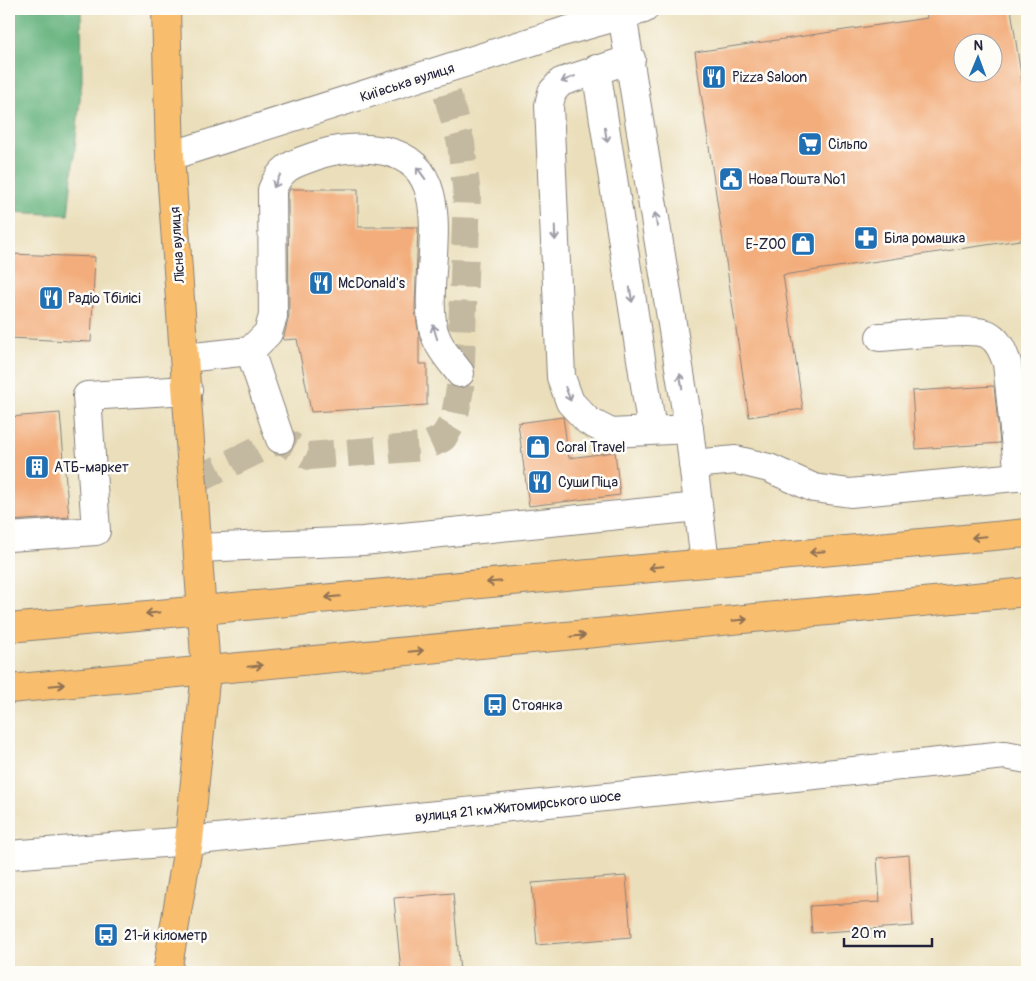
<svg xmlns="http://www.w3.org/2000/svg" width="1036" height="981" font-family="Pangolin,sans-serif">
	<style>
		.forest { fill: #65b27d; stroke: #446a5c }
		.building { fill: #f3ad7c; fill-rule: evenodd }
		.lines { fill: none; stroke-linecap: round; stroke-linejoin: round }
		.minor-tunnel { stroke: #c3b9a1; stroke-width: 28; stroke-dasharray: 28 14; stroke-linecap: butt }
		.minor-casing { stroke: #86807b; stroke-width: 30 }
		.major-casing { stroke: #86807b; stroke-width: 30 }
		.highway-casing { stroke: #86807b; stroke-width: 30 }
		.minor { stroke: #fff; stroke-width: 28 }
		.major { stroke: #f9be6d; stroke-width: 28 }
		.highway { stroke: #f9be6d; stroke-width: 28 }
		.oneway { stroke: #9c9ca7 }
		.oneway2 { stroke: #8e7054 }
		.labels { text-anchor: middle; stroke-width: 5; stroke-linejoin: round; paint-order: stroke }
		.poi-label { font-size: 14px; fill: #22223b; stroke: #fdfcf7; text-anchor: start }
		.street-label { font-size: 14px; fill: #22223b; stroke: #fdfcf7 }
	</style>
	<rect width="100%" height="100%" fill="#fdfcf7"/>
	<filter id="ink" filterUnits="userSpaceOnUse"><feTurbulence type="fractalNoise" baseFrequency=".02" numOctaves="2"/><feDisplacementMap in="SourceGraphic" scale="10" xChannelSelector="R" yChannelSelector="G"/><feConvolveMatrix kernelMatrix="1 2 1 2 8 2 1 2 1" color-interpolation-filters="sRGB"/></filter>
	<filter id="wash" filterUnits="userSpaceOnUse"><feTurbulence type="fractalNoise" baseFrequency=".0096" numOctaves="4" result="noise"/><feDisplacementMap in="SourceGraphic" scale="20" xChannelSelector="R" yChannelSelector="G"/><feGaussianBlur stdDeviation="1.12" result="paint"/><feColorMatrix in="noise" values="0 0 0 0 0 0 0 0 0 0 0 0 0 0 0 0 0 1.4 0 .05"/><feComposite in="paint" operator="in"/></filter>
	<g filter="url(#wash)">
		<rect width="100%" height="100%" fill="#ebdfbb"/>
		<path class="forest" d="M9,9H81L82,80L68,215L9,212Z"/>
		<g id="blocks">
			<g class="building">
				<path d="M926,9H1011L1027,115V239L783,275L803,409L749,417L695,52L927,18ZM964,42H994V72H964Z"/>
				<path d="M290,189H358V227H418L415,309L419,336V364H427V405L311,412L297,339L283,340L289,316L288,193Z"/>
				<path d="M9,254L95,257L91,342L9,338Z"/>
				<path d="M994,386L1000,443L916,449L912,391Z"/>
				<path d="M60,413L69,517L9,521V417Z"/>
				<path d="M563,417L569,458L615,452L620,495L529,506L518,423Z"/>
				<path d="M909,855L913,926L812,933L810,906L880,902L877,858Z"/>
				<path d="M626,876L631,937L537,945L532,883Z"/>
				<path d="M453,893L460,972H401L394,898Z"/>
			</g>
		</g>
	</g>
	<g filter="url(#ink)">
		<use href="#blocks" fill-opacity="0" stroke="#86807b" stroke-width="1"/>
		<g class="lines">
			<path class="minor-tunnel" d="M194,481L280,439L309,456L424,447L443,438L454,420L460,389L467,195L461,143L441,72"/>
			<defs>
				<g id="minor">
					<path d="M622,14L689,429L705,563"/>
					<path d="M631,59L561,82L552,92L549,105L561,377L570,402L588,421L611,433L689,429"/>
					<path d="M596,69L652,430"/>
					<path d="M170,156L562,32L644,9"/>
					<path d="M880,337C899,336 975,326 989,335C999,341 1003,352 1007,363L1019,477"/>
					<path d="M250,351L280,439"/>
					<path d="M185,358L250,351L268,333L273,316L272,190C282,164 297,163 321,154C343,147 363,147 385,151C465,168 419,277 434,332C439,348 450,360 460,373"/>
					<path d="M693,464L736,460L769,468L814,488L850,493L1027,476"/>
					<path d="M9,537L96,531L87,396L188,390"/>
					<path d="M198,548L363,541L698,507"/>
					<path d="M9,855L189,841L1005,755L1027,759"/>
				</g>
				<path id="major" d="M166,9L170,156L206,671L189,841L167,972"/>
				<g id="highway">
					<path d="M9,628L1027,533"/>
					<path d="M9,689L1027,592"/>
				</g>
			</defs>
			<use href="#minor" class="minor-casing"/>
			<use href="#major" class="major-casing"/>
			<use href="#highway" class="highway-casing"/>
			<use href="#minor" class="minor"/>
			<use href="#major" class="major"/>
			<use href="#highway" class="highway"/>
		</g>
		<defs><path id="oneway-shaft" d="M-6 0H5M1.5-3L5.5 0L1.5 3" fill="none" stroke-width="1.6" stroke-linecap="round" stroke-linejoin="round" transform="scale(1.25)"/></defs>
		<g class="oneway">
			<use href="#oneway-shaft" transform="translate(568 79) rotate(157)"/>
			<use href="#oneway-shaft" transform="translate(606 135) rotate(81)"/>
			<use href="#oneway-shaft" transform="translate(421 173) rotate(-126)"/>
			<use href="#oneway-shaft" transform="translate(277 181) rotate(117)"/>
			<use href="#oneway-shaft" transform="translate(656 220) rotate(-99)"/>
			<use href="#oneway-shaft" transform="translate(555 233) rotate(88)"/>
			<use href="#oneway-shaft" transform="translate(631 295) rotate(81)"/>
			<use href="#oneway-shaft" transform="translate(435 332) rotate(-107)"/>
			<use href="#oneway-shaft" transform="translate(681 381) rotate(-99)"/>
			<use href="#oneway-shaft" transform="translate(568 394) rotate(69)"/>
		</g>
		<g class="oneway2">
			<use href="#oneway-shaft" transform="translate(979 537) rotate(175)"/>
			<use href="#oneway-shaft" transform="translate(817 552) rotate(175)"/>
			<use href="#oneway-shaft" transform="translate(656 567) rotate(175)"/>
			<use href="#oneway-shaft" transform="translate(494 582) rotate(175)"/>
			<use href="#oneway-shaft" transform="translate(333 597) rotate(175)"/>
			<use href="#oneway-shaft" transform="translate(153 613) rotate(174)"/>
			<use href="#oneway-shaft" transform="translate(740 620) rotate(-6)"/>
			<use href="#oneway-shaft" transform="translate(578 636) rotate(-6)"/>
			<use href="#oneway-shaft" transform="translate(416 651) rotate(-5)"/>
			<use href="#oneway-shaft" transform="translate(255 666) rotate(-5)"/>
			<use href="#oneway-shaft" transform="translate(57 685) rotate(-5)"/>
		</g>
	</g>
	<defs>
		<symbol id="restaurant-square" viewBox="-11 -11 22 22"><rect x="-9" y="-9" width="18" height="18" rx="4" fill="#1f6fb2" stroke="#fdfcf7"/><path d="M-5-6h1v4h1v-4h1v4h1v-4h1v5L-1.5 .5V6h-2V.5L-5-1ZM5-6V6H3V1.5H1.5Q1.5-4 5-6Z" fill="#fff"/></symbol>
		<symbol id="supermarket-square" viewBox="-11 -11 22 22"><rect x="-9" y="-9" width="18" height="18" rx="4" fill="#1f6fb2" stroke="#fdfcf7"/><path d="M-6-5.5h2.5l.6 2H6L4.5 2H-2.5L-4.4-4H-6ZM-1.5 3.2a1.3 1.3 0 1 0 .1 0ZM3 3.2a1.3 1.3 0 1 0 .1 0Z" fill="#fff"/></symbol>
		<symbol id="civic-square" viewBox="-11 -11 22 22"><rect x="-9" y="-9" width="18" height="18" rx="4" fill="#1f6fb2" stroke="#fdfcf7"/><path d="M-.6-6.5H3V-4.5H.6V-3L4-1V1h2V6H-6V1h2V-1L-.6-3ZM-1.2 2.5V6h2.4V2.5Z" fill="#fff"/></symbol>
		<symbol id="pharmacy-square" viewBox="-11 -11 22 22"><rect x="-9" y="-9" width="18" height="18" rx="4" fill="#1f6fb2" stroke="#fdfcf7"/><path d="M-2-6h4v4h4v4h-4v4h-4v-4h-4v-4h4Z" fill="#fff"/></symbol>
		<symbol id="shop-square" viewBox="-11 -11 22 22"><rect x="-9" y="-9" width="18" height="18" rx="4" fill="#1f6fb2" stroke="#fdfcf7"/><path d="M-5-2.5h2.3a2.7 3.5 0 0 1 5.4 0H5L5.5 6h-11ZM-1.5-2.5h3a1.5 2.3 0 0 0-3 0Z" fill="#fff"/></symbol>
		<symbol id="building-square" viewBox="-11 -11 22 22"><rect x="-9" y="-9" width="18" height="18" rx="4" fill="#1f6fb2" stroke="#fdfcf7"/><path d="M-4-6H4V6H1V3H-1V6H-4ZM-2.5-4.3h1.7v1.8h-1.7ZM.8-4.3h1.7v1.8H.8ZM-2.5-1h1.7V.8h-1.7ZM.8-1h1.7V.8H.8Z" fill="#fff"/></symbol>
		<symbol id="bus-square" viewBox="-11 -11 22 22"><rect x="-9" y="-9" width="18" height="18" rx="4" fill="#1f6fb2" stroke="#fdfcf7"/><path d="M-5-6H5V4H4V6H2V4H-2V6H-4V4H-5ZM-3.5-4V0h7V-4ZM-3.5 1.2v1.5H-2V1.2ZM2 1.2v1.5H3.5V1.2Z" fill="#fff"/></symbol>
	</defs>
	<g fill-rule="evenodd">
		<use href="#restaurant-square" x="700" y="63" width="28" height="28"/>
		<use href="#supermarket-square" x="796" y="130" width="28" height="28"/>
		<use href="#civic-square" x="717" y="165" width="28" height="28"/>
		<use href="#pharmacy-square" x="852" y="224" width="28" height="28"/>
		<use href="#shop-square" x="789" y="230" width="28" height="28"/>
		<use href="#restaurant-square" x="307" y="269" width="28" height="28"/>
		<use href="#restaurant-square" x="37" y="284" width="28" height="28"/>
		<use href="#shop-square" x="524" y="433" width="28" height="28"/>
		<use href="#building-square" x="23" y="453" width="28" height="28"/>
		<use href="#restaurant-square" x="526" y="468" width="28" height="28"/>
		<use href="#bus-square" x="481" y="691" width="28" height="28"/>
		<use href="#bus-square" x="92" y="921" width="28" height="28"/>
	</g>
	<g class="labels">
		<g class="poi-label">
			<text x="732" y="82">Pizza Saloon</text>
			<text x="828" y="149">Сільпо</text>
			<text x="748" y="184">Нова Пошта №1</text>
			<text x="884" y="243">Біла ромашка</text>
			<text x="786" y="249" text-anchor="end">E-ZOO</text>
			<text x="338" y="288">McDonald's</text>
			<text x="68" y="303">Радіо Тбілісі</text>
			<text x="556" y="452">Coral Travel</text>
			<text x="54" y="472">АТБ-маркет</text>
			<text x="558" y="487">Суши Піца</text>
			<text x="512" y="710">Стоянка</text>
			<text x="124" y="940">21-й кілометр</text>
		</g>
		<g class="street-label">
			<text transform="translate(407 82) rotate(-18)" y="5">Київська вулиця</text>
			<text transform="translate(177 245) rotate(-94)" y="5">Лісна вулиця</text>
			<text transform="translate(518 806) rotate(-6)" y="5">вулиця 21 км Житомирського шосе</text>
		</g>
	</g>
	<rect width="1036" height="981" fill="none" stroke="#fdfcf7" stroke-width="30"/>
	<g transform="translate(978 58) rotate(1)"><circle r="24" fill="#fdfcf7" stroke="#a5a5ac"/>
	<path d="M0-4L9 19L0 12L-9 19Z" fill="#1f6fb2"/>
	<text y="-8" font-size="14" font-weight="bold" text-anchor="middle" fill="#22223b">N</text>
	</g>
	<path d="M844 938v8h88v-8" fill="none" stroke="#22223b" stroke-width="2.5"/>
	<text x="851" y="938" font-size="15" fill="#22223b" stroke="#fdfcf7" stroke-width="4" paint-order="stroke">20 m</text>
</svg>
